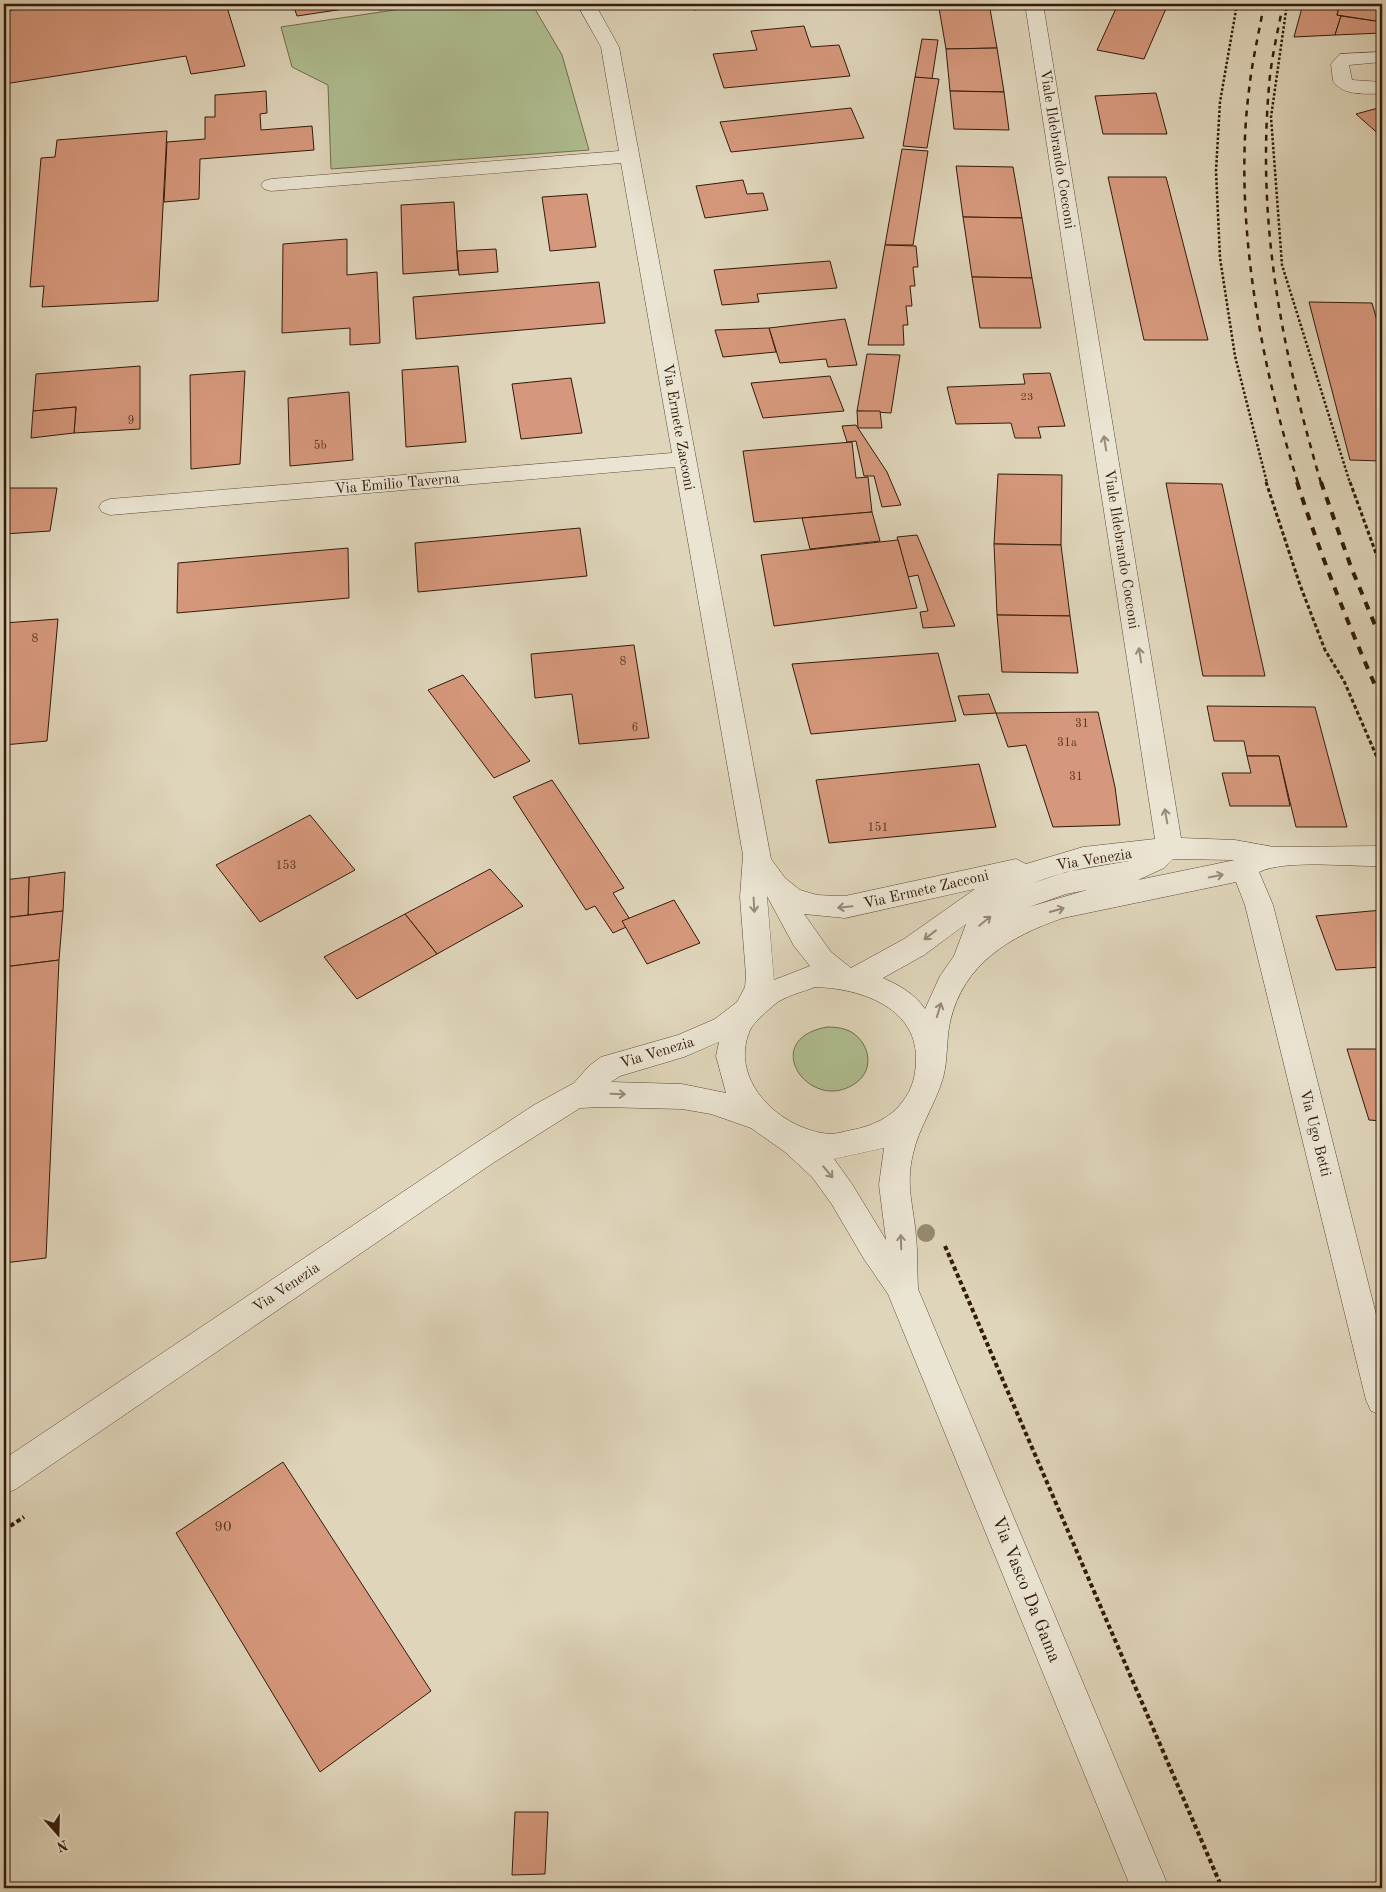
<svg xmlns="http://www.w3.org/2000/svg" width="1386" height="1892" font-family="'Old Standard TT',serif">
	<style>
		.green { fill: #afbe91; stroke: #716c4e }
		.building { fill: #d6987c; stroke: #331a0a }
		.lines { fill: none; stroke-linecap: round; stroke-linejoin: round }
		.minor-casing { stroke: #5e4936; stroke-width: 1 }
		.path-far2 { stroke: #331a0a; stroke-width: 2.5; stroke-dasharray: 2.5 2; stroke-linecap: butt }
		.path-far1 { stroke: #331a0a; stroke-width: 3; stroke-dasharray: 4 2.5; stroke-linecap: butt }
		.path { stroke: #331a0a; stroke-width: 4; stroke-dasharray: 4.5 3; stroke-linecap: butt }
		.minor { fill: #eae4d2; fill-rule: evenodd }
		.rail-far1 { stroke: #331a0a; stroke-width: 2.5; stroke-dasharray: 6 6; stroke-linecap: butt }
		.rail { stroke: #331a0a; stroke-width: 4; stroke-dasharray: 8 8; stroke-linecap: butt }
		.tree { fill: #95896f }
		.oneway { stroke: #988978 }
		.labels { text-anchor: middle; stroke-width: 4; stroke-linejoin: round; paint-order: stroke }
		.far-number-label { font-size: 11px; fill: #5c3a26 }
		.number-label { font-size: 12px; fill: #5c3a26 }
		.street-label { font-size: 15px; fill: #331a0a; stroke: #eae4d2 }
		.near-number-label { font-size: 15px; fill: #5c3a26 }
		.near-street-label { font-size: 18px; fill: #331a0a; stroke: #eae4d2 }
	</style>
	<rect width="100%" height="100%" fill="#dfd5ba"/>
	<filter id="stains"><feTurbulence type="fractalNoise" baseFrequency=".004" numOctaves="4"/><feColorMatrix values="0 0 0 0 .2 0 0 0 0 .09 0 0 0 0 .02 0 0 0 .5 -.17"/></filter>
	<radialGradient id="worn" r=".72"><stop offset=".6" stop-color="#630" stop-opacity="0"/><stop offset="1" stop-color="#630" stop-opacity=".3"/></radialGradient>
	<g class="green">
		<path d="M434,4H532L562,55L589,150L331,169L328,85L292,67L281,27Z"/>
		<path d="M827,1027C836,1027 845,1028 853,1033C870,1045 874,1069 857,1082C812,1117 756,1040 827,1027Z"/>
	</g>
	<g class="building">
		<path d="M53,4H226L245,66L191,74L186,56L4,84V11Z"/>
		<path d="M293,4H399L400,7L379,10L377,4L297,16Z"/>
		<path d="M690,4H732L694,10Z"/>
		<path d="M1118,4H1168L1144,59L1097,50Z"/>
		<path d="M1303,4H1340L1337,15L1341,16L1335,35L1294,37Z"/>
		<path d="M1340,4H1382V22L1337,15Z"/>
		<path d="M939,8L990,9L997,48L946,49Z"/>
		<path d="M1341,16L1382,22V33L1335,35Z"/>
		<path d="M804,26L811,47L839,45L850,76L724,88L713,54L757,50L751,31Z"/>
		<path d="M922,39L938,40L932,79L915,77Z"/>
		<path d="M997,48L1004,92L950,91L946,49Z"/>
		<path d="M915,77L939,79L927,148L903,146Z"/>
		<path d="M266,91L267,113L260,114L261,130L312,126L314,150L200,159L199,199L164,202L167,142L205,139V117H215V95Z"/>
		<path d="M950,91L1004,92L1009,130L954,129Z"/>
		<path d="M1156,93L1167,134H1103L1095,96Z"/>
		<path d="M1382,107V137L1356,114Z"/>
		<path d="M851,108L864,138L731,152L720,122Z"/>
		<path d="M167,131L158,301L42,307L44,286L30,287L41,158L55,157L57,140Z"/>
		<path d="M902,149L928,151L913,245H885Z"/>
		<path d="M956,166L1013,167L1022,218L963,217Z"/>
		<path d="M1108,177H1166L1208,340H1144Z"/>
		<path d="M743,180L747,194L763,193L768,210L705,218L696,186Z"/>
		<path d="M587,194L596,247L550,251L542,197Z"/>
		<path d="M454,202L458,270L403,274L401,205Z"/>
		<path d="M963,217L1022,218L1032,278L972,277Z"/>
		<path d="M347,239V275L377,272L380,343L350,345V328L282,333L283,244Z"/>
		<path d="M885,245L916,246L918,267H913L915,286H910L912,306H906L908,325H903L904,345H868Z"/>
		<path d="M496,249L498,272L459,275L457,251Z"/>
		<path d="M830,261L837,288L757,294L759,302L722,305L714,270Z"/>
		<path d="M972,277L1032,278L1041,328H980Z"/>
		<path d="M599,282L605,323L416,339L413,297Z"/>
		<path d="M1309,302L1372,303L1382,338V461L1350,460Z"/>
		<path d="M845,319L857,365L828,367L826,359L780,363L769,328Z"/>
		<path d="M769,328L776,352L723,357L715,330Z"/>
		<path d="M867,354L900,355L891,413L857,411Z"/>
		<path d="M140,366V429L74,433L76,407L33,411L36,374Z"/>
		<path d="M458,366L466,442L406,447L402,370Z"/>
		<path d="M245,371L240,464L191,469L190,375Z"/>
		<path d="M1050,373L1065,426L1038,427L1041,438H1015L1011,423L956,424L947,387L1025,384L1023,374Z"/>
		<path d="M830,376L844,411L763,418L751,383Z"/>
		<path d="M571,378L582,433L521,439L512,384Z"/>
		<path d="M349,392L353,460L290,466L288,398Z"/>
		<path d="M76,407L74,433L31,438L33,411Z"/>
		<path d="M857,411H880L882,428H858Z"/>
		<path d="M856,425L887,472L901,505L882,507L874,476H864L856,441L847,442L842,426Z"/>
		<path d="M852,442L856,478L868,477L872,512L754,522L743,451Z"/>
		<path d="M998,474L1062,475L1061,545L994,544Z"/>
		<path d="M1166,483L1222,484L1265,676H1203Z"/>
		<path d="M4,488H57L50,531L4,534Z"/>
		<path d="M872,512L880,541L810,549L802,518Z"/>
		<path d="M580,528L587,576L418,592L415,543Z"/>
		<path d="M917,535L955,626L923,628L920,612L928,611L918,575L908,577L897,537Z"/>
		<path d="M898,540L917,608L774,626L761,555Z"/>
		<path d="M994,544L1061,545L1070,616L997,615Z"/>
		<path d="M348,548L349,598L177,613L178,563Z"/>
		<path d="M997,615L1070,616L1078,673L1002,672Z"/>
		<path d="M58,619L47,741L4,745V623Z"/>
		<path d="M634,645L649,738L579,744L572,694L535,698L531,654Z"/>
		<path d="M938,653L956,721L811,734L792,664Z"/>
		<path d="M463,675L530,761L494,778L428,690Z"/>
		<path d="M989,694L996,713L964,715L958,696Z"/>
		<path d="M1207,706L1315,707L1347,827H1296L1279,756H1247L1244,741H1214Z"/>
		<path d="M1098,712L1115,787L1120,825L1053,827L1026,745L1008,747L996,713Z"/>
		<path d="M1247,756H1279L1290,806H1230L1222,773H1251Z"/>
		<path d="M979,764L996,827L829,843L816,780Z"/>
		<path d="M552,780L624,888L613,893L633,924L613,933L595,906L586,910L513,797Z"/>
		<path d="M310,815L355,870L260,922L216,865Z"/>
		<path d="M490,869L523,906L437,954L405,914Z"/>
		<path d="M65,872L63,911L28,915L29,877Z"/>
		<path d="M29,877L28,915L4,918V880Z"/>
		<path d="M674,900L700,943L647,964L622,921Z"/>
		<path d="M1382,910V967L1336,970L1316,916Z"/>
		<path d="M63,911L59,960L4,967V918Z"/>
		<path d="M405,914L437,954L357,999L324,957Z"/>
		<path d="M59,960L46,1258L4,1263V967Z"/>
		<path d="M1347,1049H1382V1121L1369,1120Z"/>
		<path d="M283,1462L431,1691L320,1772L176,1533Z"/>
		<path d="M515,1812H548L545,1874L512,1875Z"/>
	</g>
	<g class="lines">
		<defs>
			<g id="minor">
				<path d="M577,4H595L619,47L771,859L785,878L800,890L817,895L836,896H845L1016,859L1026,864L1083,847L1155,839L1025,4H1043L1181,838L1235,840L1274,847L1382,846V866C1350,867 1286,859 1259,872L1273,905L1382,1338V1415L1371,1411L1366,1400L1245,905L1236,882L1063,918C1010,936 963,964 950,1022C946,1041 948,1060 943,1078C935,1105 919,1127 913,1154C905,1186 914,1207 916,1237C918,1254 917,1272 918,1289L1169,1888H1131L888,1294L864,1259L831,1203L812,1177L785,1152L751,1128L711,1114L682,1109L602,1107L580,1108L493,1163L16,1489L4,1494V1459L473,1145L534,1105L574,1083L589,1066L601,1057L678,1035L715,1019L737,1002L745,987L746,976L740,897L743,855L675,467L110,515L102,512L99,507L102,502L110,499L672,453L621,163L271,191L264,189L261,185L264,181L271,179L619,151L601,47ZM1173,859L1235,860L1138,880L1164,868ZM1129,861L1066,872L1033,883C1064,871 1096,865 1129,861ZM975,889L904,939L851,968L831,952L804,914L845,918ZM1087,890L1029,907L1066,894ZM767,896L794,946L810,966L774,980ZM966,924L954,956L940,976L925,1009C915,994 899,985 883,978L924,955ZM815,987C858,988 916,1006 916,1058C916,1074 913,1088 903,1101C891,1118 872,1126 852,1130C845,1131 837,1134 830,1134C781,1130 728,1081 750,1030C754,1022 767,1011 774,1005C784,996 803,992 815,987ZM719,1042L716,1056L726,1093L682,1084L611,1082L620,1076L684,1057ZM884,1148L879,1185L886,1240L852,1184L834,1159Z"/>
				<path d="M1382,52V62L1349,65L1352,80L1382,82V94C1366,93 1344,97 1333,81L1331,64L1340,54Z"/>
			</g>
		</defs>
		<use href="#minor" class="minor-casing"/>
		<g class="path-far2">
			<path d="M1237,4L1220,102L1216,171L1220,258L1235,356L1267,483"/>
			<path d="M1287,4L1271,117L1282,265L1350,483"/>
		</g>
		<g class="path-far1">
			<path d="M1266,482L1300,585L1325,650L1344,681L1382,769"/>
			<path d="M1350,482L1382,570"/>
		</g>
		<g class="path">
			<path d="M945,1246L1222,1888"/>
			<path d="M4,1530L24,1517"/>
		</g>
		<use href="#minor" class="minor"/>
		<g class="rail-far1">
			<path d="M1264,4C1259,33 1252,61 1249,90C1233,215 1260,363 1298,483"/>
			<path d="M1283,4C1278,31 1271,59 1269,86C1257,226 1282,350 1321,483"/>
		</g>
		<g class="rail">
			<path d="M1297,482C1321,557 1350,629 1382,701"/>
			<path d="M1321,482L1351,567L1382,642"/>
		</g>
	</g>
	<circle class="tree" cx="926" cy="1233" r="9"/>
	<defs><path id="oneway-shaft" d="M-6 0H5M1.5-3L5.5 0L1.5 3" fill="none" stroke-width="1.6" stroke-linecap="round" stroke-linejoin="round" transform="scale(1.25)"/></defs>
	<g class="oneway">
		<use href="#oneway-shaft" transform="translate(1105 443) rotate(-99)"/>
		<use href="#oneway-shaft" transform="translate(1140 655) rotate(-99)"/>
		<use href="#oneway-shaft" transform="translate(1166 816) rotate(-100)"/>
		<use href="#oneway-shaft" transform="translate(1216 876) rotate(-11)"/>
		<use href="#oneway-shaft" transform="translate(754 905) rotate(87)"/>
		<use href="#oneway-shaft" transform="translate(845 907) rotate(174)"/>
		<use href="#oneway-shaft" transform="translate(1057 910) rotate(-16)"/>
		<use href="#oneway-shaft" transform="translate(985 921) rotate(-39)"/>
		<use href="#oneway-shaft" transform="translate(930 935) rotate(142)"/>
		<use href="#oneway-shaft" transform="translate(939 1010) rotate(-73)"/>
		<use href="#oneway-shaft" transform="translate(618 1094) rotate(2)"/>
		<use href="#oneway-shaft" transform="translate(828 1172) rotate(50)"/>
		<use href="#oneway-shaft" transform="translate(901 1242) rotate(-92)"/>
	</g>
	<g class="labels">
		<g class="far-number-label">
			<text x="1027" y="400">23</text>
		</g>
		<g class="number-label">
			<text x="131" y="424">9</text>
			<text x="320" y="449">5b</text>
			<text x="35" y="642">8</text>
			<text x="623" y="665">8</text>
			<text x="1082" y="727">31</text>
			<text x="635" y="731">6</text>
			<text x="1067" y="746">31a</text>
			<text x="1076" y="780">31</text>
			<text x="878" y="831">151</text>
			<text x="286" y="869">153</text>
		</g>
		<g class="street-label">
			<text transform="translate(1058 149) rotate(81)" y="5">Viale Ildebrando Cocconi</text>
			<text transform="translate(679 427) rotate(80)" y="5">Via Ermete Zacconi</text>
			<text transform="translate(397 483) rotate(-5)" y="5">Via Emilio Taverna</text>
			<text transform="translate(1122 549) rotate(81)" y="5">Viale Ildebrando Cocconi</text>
			<text transform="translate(1094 859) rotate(-9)" y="5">Via Venezia</text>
			<text transform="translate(926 889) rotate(-13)" y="5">Via Ermete Zacconi</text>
			<text transform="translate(657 1052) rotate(-17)" y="5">Via Venezia</text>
			<text transform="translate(1316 1133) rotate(76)" y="5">Via Ugo Betti</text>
			<text transform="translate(286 1287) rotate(-34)" y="5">Via Venezia</text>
		</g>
		<g class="near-number-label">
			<text x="223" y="1531">90</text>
		</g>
		<g class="near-street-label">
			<text transform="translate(1027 1589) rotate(68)" y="6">Via Vasco Da Gama</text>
		</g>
	</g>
	<rect width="1386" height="1892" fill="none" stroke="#dfd5ba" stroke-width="20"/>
	<rect x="5" y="5" width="1376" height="1882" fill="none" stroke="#331a0a" stroke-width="2.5"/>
	<rect x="10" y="10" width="1366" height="1872" fill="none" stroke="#331a0a"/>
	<g transform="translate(58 1834) rotate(160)" stroke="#eae4d2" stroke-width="4" paint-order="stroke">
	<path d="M0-4L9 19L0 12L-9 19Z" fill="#331a0a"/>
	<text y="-8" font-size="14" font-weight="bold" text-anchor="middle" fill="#331a0a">N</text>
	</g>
	<rect width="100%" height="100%" filter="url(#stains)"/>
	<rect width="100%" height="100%" fill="url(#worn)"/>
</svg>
